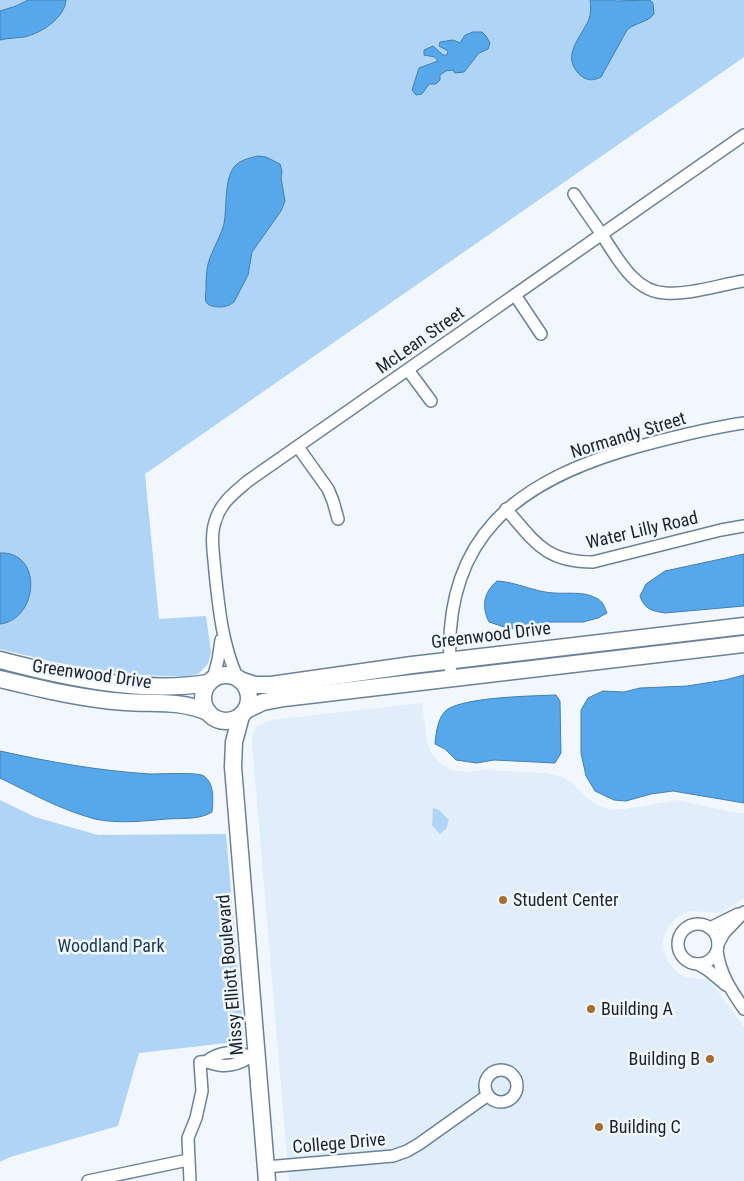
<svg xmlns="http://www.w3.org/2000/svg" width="744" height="1181" font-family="'Roboto Condensed',sans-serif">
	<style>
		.built { fill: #e0edfa }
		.green { fill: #afd4f6 }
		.water { fill: #57a7eb; stroke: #4480b2 }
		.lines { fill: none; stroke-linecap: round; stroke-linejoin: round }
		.street-casing { stroke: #69829a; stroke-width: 14 }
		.secondary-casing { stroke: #69829a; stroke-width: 19 }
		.street { stroke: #fff; stroke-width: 11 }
		.secondary { stroke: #fff; stroke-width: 16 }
		.poi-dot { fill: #a76e2c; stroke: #f1f7fc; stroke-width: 2 }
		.labels { text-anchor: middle; stroke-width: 5; stroke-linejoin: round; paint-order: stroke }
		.street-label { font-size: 18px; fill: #19242d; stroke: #f1f7fc }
		.poi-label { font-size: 18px; fill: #19242d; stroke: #f1f7fc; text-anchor: start }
		.park-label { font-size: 18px; fill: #173854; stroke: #f1f7fc }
	</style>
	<rect width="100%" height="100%" fill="#f1f7fc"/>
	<path class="built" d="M422,703L427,741L430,751L439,762L451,770L468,772L484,770L546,773L560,776L572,783L587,798L597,805L611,810L626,809L677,800L731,812L744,813V898L721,913L690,911L677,917L668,927L663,941L664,951L668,961L675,970L685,977L706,980L713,985L744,1027V1181H289L252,742L253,733L257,726L271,720Z"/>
	<g class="green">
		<path d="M0,0H744V57L145,474L159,619L206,616L211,652L208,664L198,674L184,677L127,674L91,669L54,662L0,649Z"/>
		<path d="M0,800L35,817L98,835L226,834L244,1041L139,1053L118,1126L10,1157L0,1162Z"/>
		<path d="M433,808L439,810L449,820L446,829L440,834L432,825Z"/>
	</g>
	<g class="water">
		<path d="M28,0H66C65,18 40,34 24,37C16,38 8,38 0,40V11L16,6Z"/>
		<path d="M590,0H614L616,1L650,0L653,3L654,14C647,23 636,22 627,30L601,77C593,81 587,81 580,75C560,56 581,38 589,19C591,13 591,6 590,0Z"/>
		<path d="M473,32H482L486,36L490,43L488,49L479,53L464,72L455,73L453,70L446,71L440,75V80L436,84H429L422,94L416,95L412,90L419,68L438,61L435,57L424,55V50L433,46L443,55H447L448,51L439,46L440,42L453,40L460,43L465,35Z"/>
		<path d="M258,156L266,157L280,164L282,171L281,178L285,201L281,211L252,252L248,275L234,302C228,307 220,308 212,306C204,304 205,298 206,291C206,278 206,265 212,253C216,243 221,235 224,224C227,209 224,179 234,167C240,160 249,158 258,156Z"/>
		<path d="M0,553C43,551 39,619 0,624Z"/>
		<path d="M744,554V606L665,613C652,611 644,609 640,596L646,584L665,571Z"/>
		<path d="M497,581C517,582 534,592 554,593C568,594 583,591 596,598C603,601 604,606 607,613L598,618L583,622H551L510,629L489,622C481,606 484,592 497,581Z"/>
		<path d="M744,675V803L673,791L651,794L626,801L614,800L595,791L586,776L581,753V710L588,698L603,691L624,692L640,688L687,686L725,680Z"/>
		<path d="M556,695L560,701L561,753L555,763L494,760L477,763L456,760L445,749L435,744C436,733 438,715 448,709C468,697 531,696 556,695Z"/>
		<path d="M0,751C50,762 100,771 151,774C161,774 199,772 204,776C215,784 213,801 212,812C200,820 181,818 167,819C144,821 118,824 95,819C61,810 31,793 0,778Z"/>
	</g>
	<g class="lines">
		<defs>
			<g id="street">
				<path d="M574,194C583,208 593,221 602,235C617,257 634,292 665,293C689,295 719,285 744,281"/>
				<path d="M515,295L541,334"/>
				<path d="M408,370L431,401"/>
				<path d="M298,447L328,489L333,501L338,519"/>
				<path d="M506,509C535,542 545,562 593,562L721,530L744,526"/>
				<path d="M237,677C222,643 219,609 215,572C214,556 210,537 215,522C220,503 234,493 248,481L744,135"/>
				<path d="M451,678C438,538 516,480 640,446C674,437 709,428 744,423"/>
				<path d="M213,679L218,660L221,640"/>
				<circle cx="698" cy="944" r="20"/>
				<path d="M710,928L738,914"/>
				<path d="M718,944L724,933L744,912"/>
				<path d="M717,951C720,974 731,990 744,1009"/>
				<path d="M698,964L708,970L726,985"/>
				<circle cx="501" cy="1086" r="16"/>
				<path d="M266,1167L393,1156L407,1151L419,1144L488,1095"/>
				<path d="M88,1181L188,1160"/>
				<path d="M190,1181L188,1138L196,1118L202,1091L200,1062C209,1061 211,1064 219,1065C231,1067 241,1063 250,1057C236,1050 220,1051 207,1061"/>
			</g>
			<g id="secondary">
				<path d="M0,660C64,677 143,694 208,683"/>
				<circle cx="226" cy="698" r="23"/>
				<path d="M0,679C41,689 83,699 125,702C155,704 179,700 208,712"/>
				<path d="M243,681L255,685H271L412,665L744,626"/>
				<path d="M246,710L263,702L284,698L744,644"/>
				<path d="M241,716L234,742L233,767L267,1181"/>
			</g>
		</defs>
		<use href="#street" class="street-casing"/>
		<use href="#secondary" class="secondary-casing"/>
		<use href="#street" class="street"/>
		<use href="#secondary" class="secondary"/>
	</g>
	<g class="poi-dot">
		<circle cx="503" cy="900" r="5"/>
		<circle cx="591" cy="1009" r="5"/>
		<circle cx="710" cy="1059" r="5"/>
		<circle cx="599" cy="1127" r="5"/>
	</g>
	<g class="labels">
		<g class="street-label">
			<text transform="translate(420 340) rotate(-35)" y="6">McLean Street</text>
			<text transform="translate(628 435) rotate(-17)" y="6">Normandy Street</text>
			<text transform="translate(642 530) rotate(-13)" y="6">Water Lilly Road</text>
			<text transform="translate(491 635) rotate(-7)" y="6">Greenwood Drive</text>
			<text transform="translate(92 674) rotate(8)" y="6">Greenwood Drive</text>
			<text transform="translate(230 975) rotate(-95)" y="6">Missy Elliott Boulevard</text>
			<text transform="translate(339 1143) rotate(-5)" y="6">College Drive</text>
		</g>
		<g class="poi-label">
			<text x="513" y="906">Student Center</text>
			<text x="601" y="1015">Building A</text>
			<text x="700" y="1065" text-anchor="end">Building B</text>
			<text x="609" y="1133">Building C</text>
		</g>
		<g class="park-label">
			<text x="111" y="952">Woodland Park</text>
		</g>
	</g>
</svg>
